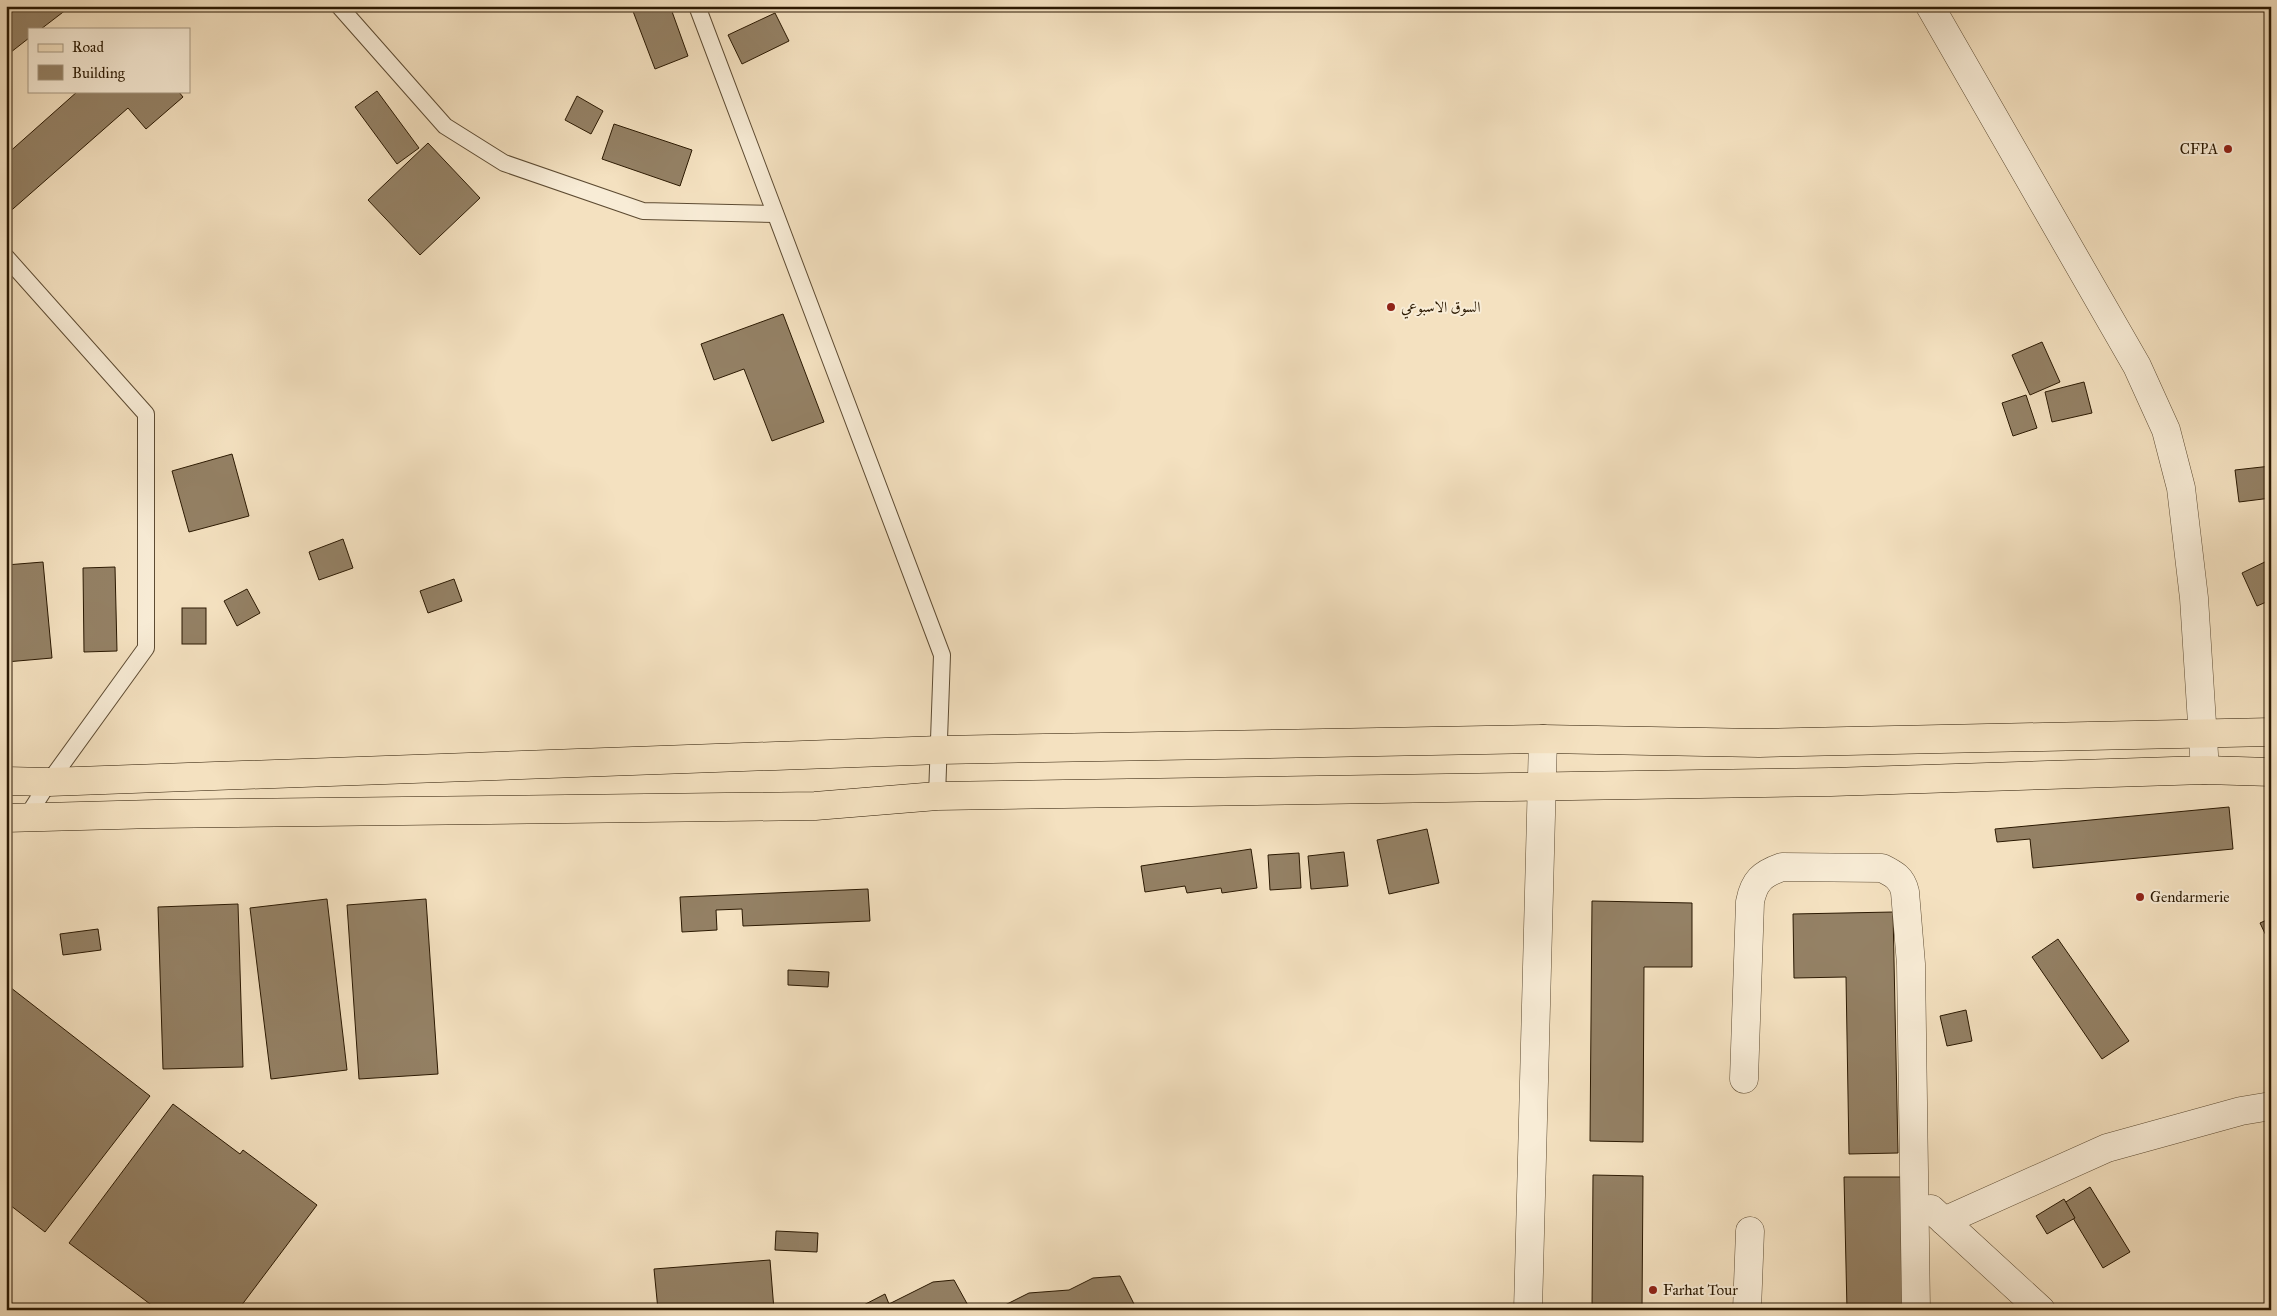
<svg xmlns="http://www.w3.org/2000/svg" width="2277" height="1316" font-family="'IM FELL Great Primer',Amiri,serif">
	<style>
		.building { fill: #948165; stroke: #2b1902 }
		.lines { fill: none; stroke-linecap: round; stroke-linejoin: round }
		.service-casing { stroke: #5d4b32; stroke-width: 18 }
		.minor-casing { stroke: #5d4b32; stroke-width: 29 }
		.primary-casing { stroke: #2b1902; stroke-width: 29 }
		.service { stroke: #f8ecd6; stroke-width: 16 }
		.minor { stroke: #f8ecd6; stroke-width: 28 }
		.primary { stroke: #f4e1c0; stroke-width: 28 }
		.poi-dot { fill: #8f2418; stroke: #f8ecd6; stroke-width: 2 }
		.labels { text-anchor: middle; stroke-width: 4; stroke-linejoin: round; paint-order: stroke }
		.poi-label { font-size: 15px; fill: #2b1902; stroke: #f8ecd6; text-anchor: start }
	</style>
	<rect width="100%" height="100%" fill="#f4e1c0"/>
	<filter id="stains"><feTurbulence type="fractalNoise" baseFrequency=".004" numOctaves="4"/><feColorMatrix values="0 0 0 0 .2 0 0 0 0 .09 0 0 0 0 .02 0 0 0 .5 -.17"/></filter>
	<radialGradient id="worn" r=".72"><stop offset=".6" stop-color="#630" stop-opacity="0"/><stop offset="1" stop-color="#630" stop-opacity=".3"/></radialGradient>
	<g class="building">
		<path d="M6,6H71L41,29H29V38L6,56Z"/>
		<path d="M631,6H670L688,56L655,69Z"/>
		<path d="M775,13L789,41L742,64L728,35Z"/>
		<path d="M78,91H178L183,97L146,129L128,108L6,215V155Z"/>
		<path d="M377,91L419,148L397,164L355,107Z"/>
		<path d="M577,96L603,111L591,134L565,120Z"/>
		<path d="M614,124L692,150L680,186L602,159Z"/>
		<path d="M428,143L480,198L420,255L368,200Z"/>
		<path d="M783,314L824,422L772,441L744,369L714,380L701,344Z"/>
		<path d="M2042,342L2060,382L2030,395L2012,355Z"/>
		<path d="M2084,382L2092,413L2052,422L2045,392Z"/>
		<path d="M2026,395L2037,428L2013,436L2002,403Z"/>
		<path d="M232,454L249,516L189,532L172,471Z"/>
		<path d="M2271,466V498L2239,502L2235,470Z"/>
		<path d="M343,539L353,568L319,580L309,552Z"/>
		<path d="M2271,559V600L2257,606L2242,573Z"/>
		<path d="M43,562L52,658L6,662V565Z"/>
		<path d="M115,567L117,651L84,652L83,568Z"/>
		<path d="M454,579L462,601L428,613L420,591Z"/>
		<path d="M247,589L260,613L237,626L224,601Z"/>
		<rect x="182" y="608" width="24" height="36"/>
		<path d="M2229,807L2233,849L2033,868L2030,839L1997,842L1995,829Z"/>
		<path d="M1427,829L1439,883L1389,894L1377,840Z"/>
		<path d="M1251,849L1257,888L1222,893L1221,888L1187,893L1185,886L1145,892L1141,866Z"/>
		<path d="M1344,852L1348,886L1311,889L1308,856Z"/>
		<path d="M1299,853L1301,888L1270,890L1268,855Z"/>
		<path d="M868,889L870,921L743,926L742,909L716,910L717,930L682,932L680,897Z"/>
		<path d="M327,899L347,1070L271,1079L250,908Z"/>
		<path d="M426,899L438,1074L359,1079L347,905Z"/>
		<path d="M1592,901L1692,903V967H1644L1643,1142L1590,1141Z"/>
		<path d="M238,904L243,1067L163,1069L158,907Z"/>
		<path d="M1893,912L1898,1153L1849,1154L1846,977L1794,978L1793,914Z"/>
		<path d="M2271,918V946L2260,923Z"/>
		<path d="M98,929L101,950L63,955L60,934Z"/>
		<path d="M2058,939L2129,1041L2102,1059L2032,957Z"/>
		<path d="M788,970L829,972L828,987L788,985Z"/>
		<path d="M6,984L150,1096L45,1232L6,1202Z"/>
		<path d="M1966,1010L1972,1041L1947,1046L1940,1016Z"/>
		<path d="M173,1104L240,1154L243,1150L317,1205L238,1310H158L69,1243Z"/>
		<path d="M1593,1175L1643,1176L1642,1310H1592Z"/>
		<path d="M1844,1177H1901L1903,1310H1847Z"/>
		<path d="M2090,1187L2130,1252L2103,1268L2064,1203Z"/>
		<path d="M2064,1199L2075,1218L2047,1234L2036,1216Z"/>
		<path d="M776,1231L818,1233L817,1252L775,1250Z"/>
		<path d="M770,1260L774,1310H658L654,1269Z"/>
		<path d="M1120,1276L1137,1310H854L885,1294L889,1304L933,1282L954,1280L970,1309L1003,1306L1029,1293L1069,1290L1093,1278Z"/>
	</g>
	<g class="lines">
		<defs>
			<g id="service">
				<path d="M339,6L445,126L504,163L643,211L775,214"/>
				<path d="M697,6L942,655L937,796"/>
				<path d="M6,257L146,414V648L49,782L26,818"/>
			</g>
			<g id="minor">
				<path d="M1930,6L2137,366L2166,430L2181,488L2194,598L2205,770"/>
				<path d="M1744,1079L1750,902C1754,881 1762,874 1782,867L1882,868C1894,874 1902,878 1905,892L1911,964L1916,1310"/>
				<path d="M1931,1209L2041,1310"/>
				<path d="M1944,1221L2107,1148L2241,1111L2271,1106"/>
				<path d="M1528,1310L1543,739"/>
				<path d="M1747,1310L1750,1231"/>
			</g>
			<g id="primary">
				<path d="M6,781L49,782L940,750L1543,739L1759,743L2271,732"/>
				<path d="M6,818L155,814L815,806L937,796L1831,782L2205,770L2271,772"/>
			</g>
		</defs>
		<use href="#service" class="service-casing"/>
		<use href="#minor" class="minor-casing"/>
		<use href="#primary" class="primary-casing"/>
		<use href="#service" class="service"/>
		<use href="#minor" class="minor"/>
		<use href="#primary" class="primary"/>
	</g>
	<g class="poi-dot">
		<circle cx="2228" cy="149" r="5"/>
		<circle cx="1391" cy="307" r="5"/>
		<circle cx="2140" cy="897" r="5"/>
		<circle cx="1653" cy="1290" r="5"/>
	</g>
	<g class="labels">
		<g class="poi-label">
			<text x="2218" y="154" text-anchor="end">CFPA</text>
			<text x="1401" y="312">السوق الاسبوعي</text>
			<text x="2150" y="902">Gendarmerie</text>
			<text x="1663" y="1295">Farhat Tour</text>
		</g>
	</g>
	<rect width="2277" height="1316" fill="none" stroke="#f4e1c0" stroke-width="25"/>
	<rect x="8" y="8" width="2262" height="1301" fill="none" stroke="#2b1902" stroke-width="2.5"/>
	<rect x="12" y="12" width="2252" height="1291" fill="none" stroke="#2b1902"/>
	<rect x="28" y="28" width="162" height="65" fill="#f8ecd6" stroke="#a69881"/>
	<rect x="38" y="44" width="25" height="8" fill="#f4e1c0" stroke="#a69881"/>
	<text x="72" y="52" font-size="15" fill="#2b1902">Road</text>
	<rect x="38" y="65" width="25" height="15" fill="#948165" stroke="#a69881"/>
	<text x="72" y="78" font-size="15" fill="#2b1902">Building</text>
	<rect width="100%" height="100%" filter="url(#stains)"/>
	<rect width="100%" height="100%" fill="url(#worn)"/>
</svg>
